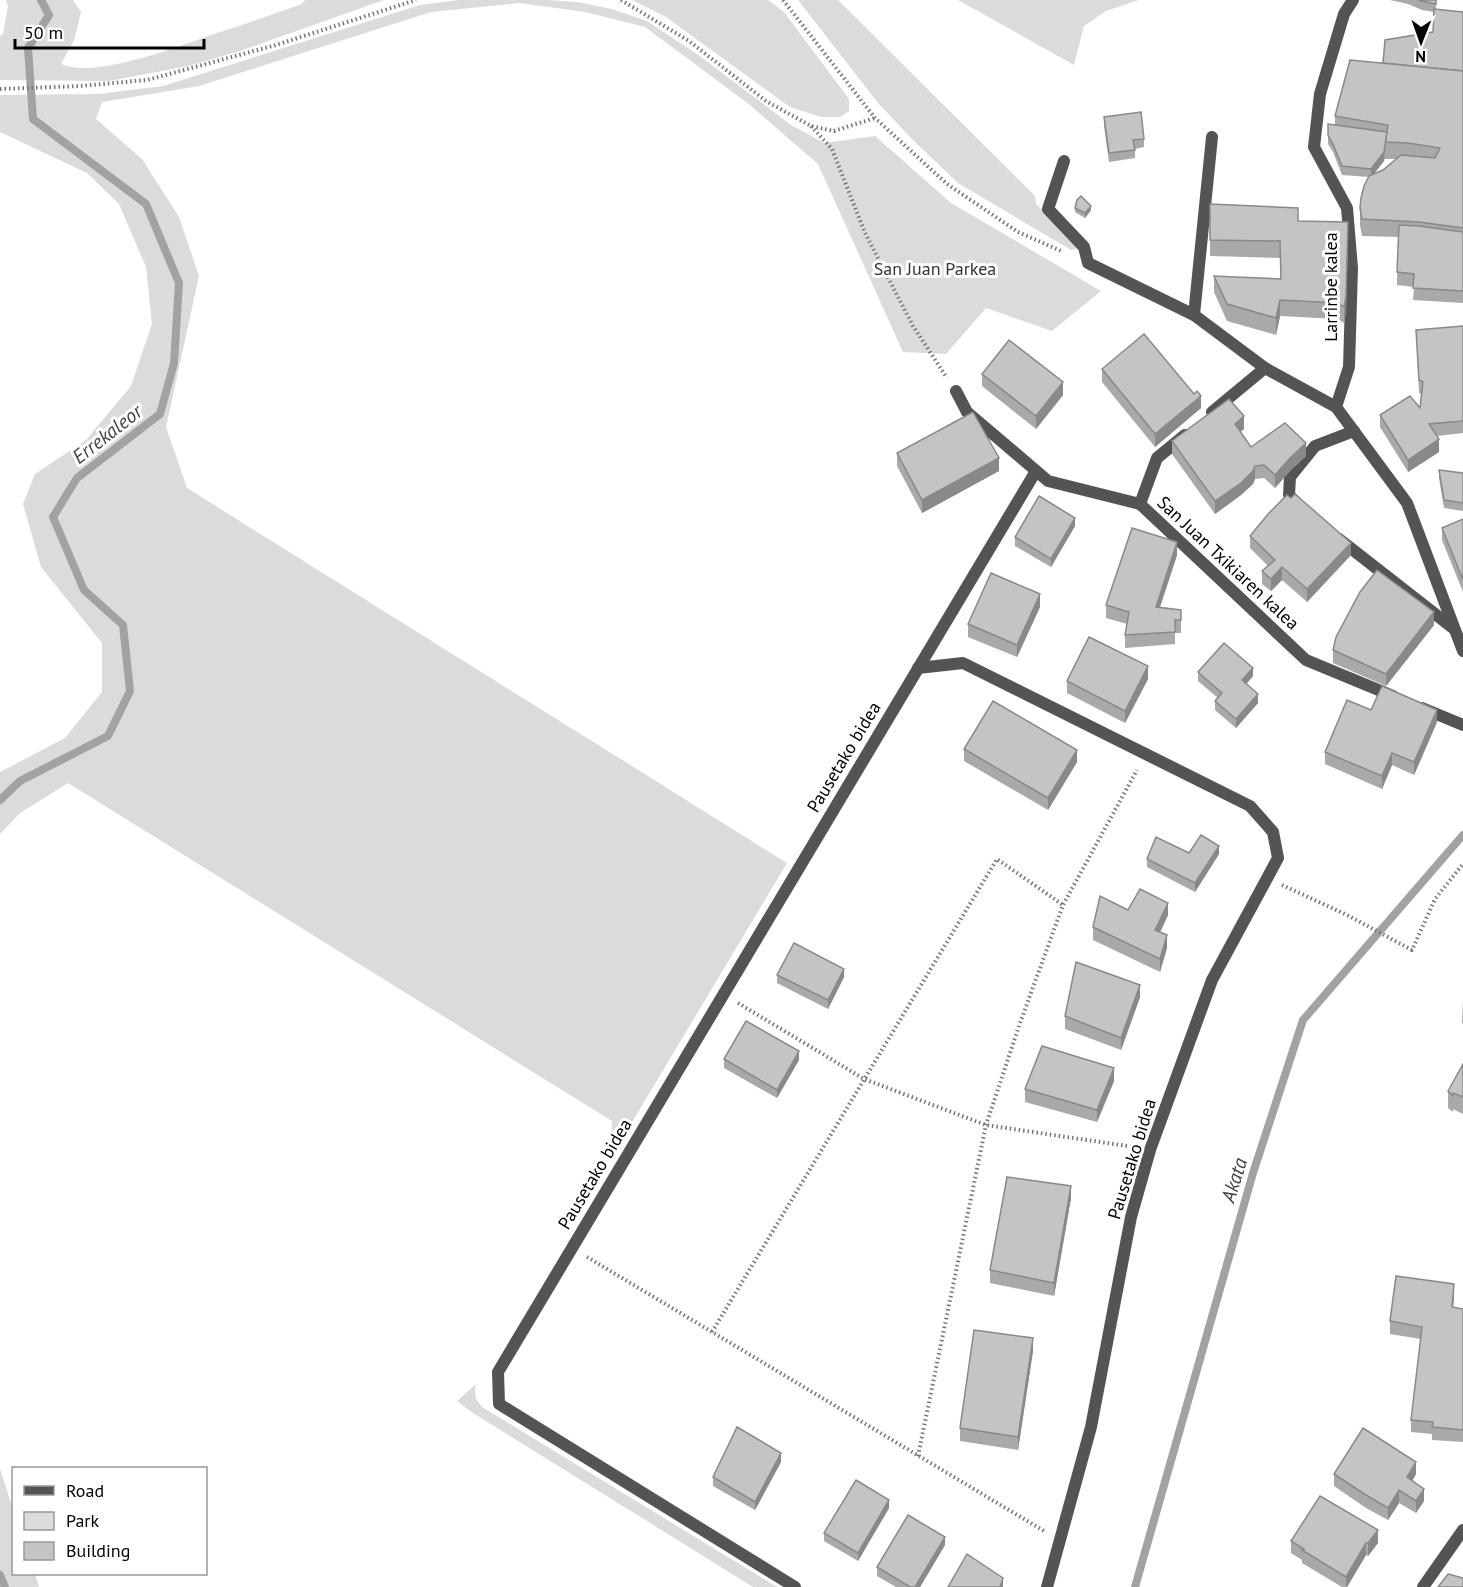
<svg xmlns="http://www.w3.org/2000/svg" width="1463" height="1587" font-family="'PT Sans',sans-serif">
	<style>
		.green { fill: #dbdbdb }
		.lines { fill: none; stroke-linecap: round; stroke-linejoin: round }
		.stream { stroke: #a2a2a2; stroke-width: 8 }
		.path { stroke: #767676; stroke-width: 4; stroke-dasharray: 1.5 3; stroke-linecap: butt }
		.street { stroke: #545454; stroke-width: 12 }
		.wall { fill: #a9a9a9; fill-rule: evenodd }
		.shaded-wall { fill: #898989 }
		.building { fill: #c4c4c4; stroke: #898989; stroke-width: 1.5 }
		.labels { text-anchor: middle; stroke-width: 6; stroke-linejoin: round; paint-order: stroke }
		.park-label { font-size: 18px; fill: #323232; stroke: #fff }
		.street-label { font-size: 18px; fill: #000; stroke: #fff }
		.water-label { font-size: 20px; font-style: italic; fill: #434343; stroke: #fff }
	</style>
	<rect width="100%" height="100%" fill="#fff"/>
	<g class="green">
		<path d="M6,0H73L81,12L74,40L61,64C94,79 177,47 211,35C242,25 272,15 302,4L305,0H384L237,52L188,66L109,81L0,80V36L3,34L8,7Z"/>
		<path d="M459,0H547L577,2L612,9L647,21L697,54L791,125L824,143L875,136L951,203L1101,291L1052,331L986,308L946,354L903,352L818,164L750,105L645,27L585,12L519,3L431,12L199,86L102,102L96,119L142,159L179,217L199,276L166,427L187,488L787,863L610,1159L612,1121L68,783L20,813L0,834V772L65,738L102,692V643L41,567L23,504L35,474L86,440L131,386L152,324L146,267L119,204L87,173L0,132V95L98,94L163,86L420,5Z"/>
		<path d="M632,0H768L784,12L849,99V111L840,117H821L790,107L666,17Z"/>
		<path d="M798,0H838L1035,196L1036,204L1083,247L1071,250L958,183L913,140L878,103Z"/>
		<path d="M958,0H1139L1106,11L1084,26L1074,65Z"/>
		<path d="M476,1384C474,1395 475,1399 482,1407L777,1587H753L470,1411L457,1401Z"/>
		<path d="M0,1469L13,1509L14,1574H35L39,1587H0Z"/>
	</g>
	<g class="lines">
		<g class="stream">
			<path d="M0,800L20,781L108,736L130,691L123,625L84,590L53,517L77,478L160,414L174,363L179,283L146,204L33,119L28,48L49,15L41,0"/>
			<path d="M0,1575L5,1587"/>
			<path d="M1135,1587L1253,1173L1303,1020L1463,835"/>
		</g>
		<g class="path">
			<path d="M621,0L689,41L766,101L811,126L834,131L875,118"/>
			<path d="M783,0L875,118L947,184L1018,232L1061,251"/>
			<path d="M0,89L80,86L147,80L276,45L416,0"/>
			<path d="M811,126L832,149L865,233L913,326L947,378"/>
			<path d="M1282,885L1347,915L1412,950L1435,899L1463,864"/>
			<path d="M738,1003L864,1079L986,1125L1134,1147"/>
			<path d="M587,1257L1044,1531"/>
			<path d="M712,1332L997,859L1063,905"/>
			<path d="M918,1456L986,1125L1020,1023L1063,905L1137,770"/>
		</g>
		<g class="street">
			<path d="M1064,161L1048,209L1084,247L1088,263L1194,315L1265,368L1336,407L1407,503L1463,651"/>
			<path d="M1194,315L1212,137"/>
			<path d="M956,391L967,412L1048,481L1140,504L1306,660L1393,696"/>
			<path d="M1336,407L1349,367L1352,268L1347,208L1314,147L1320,94L1344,14L1353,0"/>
			<path d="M1212,412L1265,368"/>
			<path d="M1140,504L1157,458L1185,435"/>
			<path d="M1302,509L1289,495L1290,477L1315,446L1354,431"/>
			<path d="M1339,539L1453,628"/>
			<path d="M918,668L963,663L1250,806L1273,832L1278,858L1212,980L1150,1150L1131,1217L1091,1427L1047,1587"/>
			<path d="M1422,708L1463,725"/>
			<path d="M795,1587L499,1404L498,1372L1036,471"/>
			<path d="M1423,1587L1463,1530"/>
		</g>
	</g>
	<g class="wall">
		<path d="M1390,0H1436V9L1463,12V303L1413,300L1414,287L1397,285L1398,237L1362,236L1360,225V208L1369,177L1342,175L1333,152L1328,144V124H1335V116L1383,63L1433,32L1434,12L1422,10L1408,4ZM1385,158V159H1396L1383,170L1373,174L1384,161Z"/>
		<path d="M1104,117L1144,139V147L1135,149V158L1109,162L1104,126Z"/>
		<path d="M1210,204L1298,221L1348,238L1346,312L1344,323L1338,319L1280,316L1276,335L1227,321L1214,292V276L1281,279L1280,258L1210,256Z"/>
		<path d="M1075,208L1091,210L1085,218L1075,212Z"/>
		<path d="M1463,326V433L1437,436L1439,452L1408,472L1380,427V415L1420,408L1421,394L1419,393L1416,330Z"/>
		<path d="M1102,369L1201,408L1155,447L1102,382Z"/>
		<path d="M982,374L1063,395L1036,429L982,386Z"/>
		<path d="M1244,429L1240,432L1251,447L1306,456L1290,471L1275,488L1264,478L1255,479L1253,484L1241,495L1215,514L1172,454V441Z"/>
		<path d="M897,453L999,471L922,513L897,466Z"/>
		<path d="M1439,470L1463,473V511L1444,508L1439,478Z"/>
		<path d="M1463,519V592L1442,540V528Z"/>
		<path d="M1075,526L1051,567L1015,546V537Z"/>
		<path d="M1250,536L1351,555L1307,602L1282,580L1271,591L1262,584V571L1268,566L1250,548Z"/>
		<path d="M1177,555L1160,607L1181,610V633H1175V644L1125,648V635L1127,624L1106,618V605Z"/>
		<path d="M1040,607L1017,657L968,637V624Z"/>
		<path d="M1434,625L1386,686L1333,663V650Z"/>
		<path d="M1198,672L1253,676L1246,684L1258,703L1236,728L1215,710V701L1218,698L1198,681Z"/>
		<path d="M1148,679L1125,723L1067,693V681Z"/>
		<path d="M1371,710L1437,722L1414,775L1392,765L1382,789L1325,764V752Z"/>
		<path d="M964,749L1077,762L1048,810L964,761Z"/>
		<path d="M1189,853L1219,854L1195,892L1147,867V859Z"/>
		<path d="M1128,910L1168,915L1160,932L1167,948L1160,972L1093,940V927Z"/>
		<path d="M777,975L844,977L828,1009L777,983Z"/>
		<path d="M1140,997L1121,1050L1065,1029V1016Z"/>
		<path d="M1463,1000V1024L1462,1023Z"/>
		<path d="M724,1059L799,1060L777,1098L724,1068Z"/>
		<path d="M1463,1064V1114L1453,1109V1112L1448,1108V1091Z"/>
		<path d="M1114,1081L1097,1122L1025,1102V1089Z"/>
		<path d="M1071,1198L1054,1296L990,1283V1270Z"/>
		<path d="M1454,1297L1453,1307L1463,1309V1442L1432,1440V1434L1411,1432V1420L1421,1339L1390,1334V1321Z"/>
		<path d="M1033,1351L1018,1450L960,1441V1428Z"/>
		<path d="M781,1462L755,1510L713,1486V1477Z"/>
		<path d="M1334,1474H1416L1412,1481L1424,1501L1416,1513L1399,1503L1388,1520L1366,1508L1334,1486Z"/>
		<path d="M889,1508L858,1561L824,1541V1533Z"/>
		<path d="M1291,1541L1378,1543L1368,1556L1366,1555L1347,1587H1342L1302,1563V1560L1291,1553Z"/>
		<path d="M945,1545L920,1587H896L877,1576V1567Z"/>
	</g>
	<g class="shaded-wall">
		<path d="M1385,149L1384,161L1371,178V169Z"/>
		<path d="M1091,206V210L1085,218V213Z"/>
		<path d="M1348,222L1346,312L1344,323V307Z"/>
		<path d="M1280,300V316L1276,335V318Z"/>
		<path d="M1063,382V395L1036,429V416Z"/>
		<path d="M1201,396V408L1155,447V434Z"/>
		<path d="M1244,416V429L1235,436V424Z"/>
		<path d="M1439,439V452L1408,472V460Z"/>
		<path d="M1306,443V456L1290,471L1275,488V475L1290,458Z"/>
		<path d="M999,458V471L922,513V500Z"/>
		<path d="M1255,466V479L1253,484L1241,495L1215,514V501Z"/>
		<path d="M1075,518V526L1051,567V559Z"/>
		<path d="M1177,542V555L1156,619V607Z"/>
		<path d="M1351,543V555L1307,602V589Z"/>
		<path d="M1282,567V580L1271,591V579Z"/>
		<path d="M1040,594V607L1017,657V645Z"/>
		<path d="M1434,612V625L1386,686V674Z"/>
		<path d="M1148,666V679L1125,723V711Z"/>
		<path d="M1253,668V676L1242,689V680Z"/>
		<path d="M1258,694V703L1236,728V719Z"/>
		<path d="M1437,710V722L1414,775V762Z"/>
		<path d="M1077,750V762L1048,810V798Z"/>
		<path d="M1392,753V765L1382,789V776Z"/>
		<path d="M1219,846V854L1195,892V883Z"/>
		<path d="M1168,903V915L1155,943V930Z"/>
		<path d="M1167,935V948L1160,972V959Z"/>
		<path d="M844,969V977L828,1009V1000Z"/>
		<path d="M1140,985V997L1121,1050V1038Z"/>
		<path d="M799,1051V1060L777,1098V1090Z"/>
		<path d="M1114,1068V1081L1097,1122V1110Z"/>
		<path d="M1071,1186V1198L1054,1296V1283Z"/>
		<path d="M1454,1284V1297L1452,1320V1307Z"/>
		<path d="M1033,1338V1351L1018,1450V1437Z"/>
		<path d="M781,1453V1462L755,1510V1502Z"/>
		<path d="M1416,1462V1474L1407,1490V1477Z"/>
		<path d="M1424,1489V1501L1416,1513V1501Z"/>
		<path d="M1399,1490V1503L1388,1520V1508Z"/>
		<path d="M889,1500V1508L858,1561V1553Z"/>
		<path d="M1378,1530V1543L1368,1556V1543Z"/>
		<path d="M945,1537V1545L920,1587H915Z"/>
		<path d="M1366,1543V1555L1347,1587H1346V1577Z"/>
		<path d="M1003,1578V1587H1000Z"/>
	</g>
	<g class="building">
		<path d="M1419,0H1436V4L1422,1Z"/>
		<path d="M1434,9L1463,12V71L1383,63L1385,40L1433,32Z"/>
		<path d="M1350,60L1463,71V228L1419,222L1362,219L1360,208L1361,198L1364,186L1369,176L1383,170L1401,155L1435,158L1440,148L1408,143L1385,142L1388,125L1335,116Z"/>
		<path d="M1141,112L1144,139L1133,140L1135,150L1109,153L1104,117Z"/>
		<path d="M1328,124L1387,132L1384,152L1371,169L1342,166L1333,144L1328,135Z"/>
		<path d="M1081,196L1091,206L1085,213L1075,208L1077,200Z"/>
		<path d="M1210,204L1298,208V221L1348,222L1346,295L1344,307L1338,303L1280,300L1276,318L1227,304L1214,276L1281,279L1280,241L1210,240Z"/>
		<path d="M1399,225L1419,226L1463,232V291L1413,288L1414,274L1397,272Z"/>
		<path d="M1463,326V421L1429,424L1439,439L1408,460L1380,415L1410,396L1420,408L1423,382L1419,380L1416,330Z"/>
		<path d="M1144,334L1194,394L1197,391L1201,396L1155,434L1102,369Z"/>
		<path d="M1009,340L1063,382L1036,416L982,374Z"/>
		<path d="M1229,399L1244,416L1235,424L1251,447L1285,423L1306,443L1290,458L1275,475L1264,465L1255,466L1253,471L1241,483L1215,501L1172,441Z"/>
		<path d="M973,412L999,458L922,500L897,453Z"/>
		<path d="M1439,470L1463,473V503L1444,500Z"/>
		<path d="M1295,494L1351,543L1307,589L1282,567L1271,579L1262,571L1275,560L1250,536L1269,513L1287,495L1291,498Z"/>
		<path d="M1039,496L1075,518L1051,559L1015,537Z"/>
		<path d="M1463,519V580L1442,528Z"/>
		<path d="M1132,528L1177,542L1156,607L1181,610V620H1175V632L1125,635L1129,612L1106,605Z"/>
		<path d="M1377,570L1434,612L1386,674L1333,650L1336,637L1360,592Z"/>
		<path d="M991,573L1040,594L1017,645L968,624Z"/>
		<path d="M1089,637L1148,666L1125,711L1067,681Z"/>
		<path d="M1224,643L1253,668L1242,680L1258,694L1236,719L1215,701L1222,693L1198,672Z"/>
		<path d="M1382,686L1437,710L1414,762L1392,753L1382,776L1325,752L1347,700L1371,710Z"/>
		<path d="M993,701L1077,750L1048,798L964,749Z"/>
		<path d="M1201,835L1219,846L1195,883L1147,859L1156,837L1189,853Z"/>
		<path d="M1140,889L1168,903L1155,930L1167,935L1160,959L1093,927L1100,896L1128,910Z"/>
		<path d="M794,943L844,969L828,1000L777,975Z"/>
		<path d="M1076,962L1140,985L1121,1038L1065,1016Z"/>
		<path d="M746,1021L799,1051L777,1090L724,1059Z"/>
		<path d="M1042,1046L1114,1068L1097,1110L1025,1089Z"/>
		<path d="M1463,1064V1097L1453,1093V1096L1448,1091Z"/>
		<path d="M1007,1177L1071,1186L1054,1283L990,1270Z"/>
		<path d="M1396,1276L1454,1284L1452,1307L1463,1309V1430L1432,1427L1433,1422L1411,1420L1422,1327L1390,1321Z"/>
		<path d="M974,1330L1033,1338L1018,1437L960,1428Z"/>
		<path d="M737,1427L781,1453L755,1502L713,1477Z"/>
		<path d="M1363,1428L1416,1462L1407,1477L1424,1489L1416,1501L1399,1490L1388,1508L1366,1495L1334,1474Z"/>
		<path d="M856,1480L889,1500L858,1553L824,1533Z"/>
		<path d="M1320,1496L1378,1530L1368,1543H1366L1346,1577L1302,1550L1304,1549L1291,1541Z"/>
		<path d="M908,1515L945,1537L915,1587H910L877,1567Z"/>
		<path d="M967,1554L1003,1578L1000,1587H948Z"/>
		<path d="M1448,1574L1463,1578V1587H1438Z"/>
	</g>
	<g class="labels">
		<g class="park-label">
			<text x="935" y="275">San Juan Parkea</text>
		</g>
		<g class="street-label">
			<text transform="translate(1331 287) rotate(-90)" y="6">Larrinbe kalea</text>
			<text transform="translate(1228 563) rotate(43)" y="6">San Juan Txikiaren kalea</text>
			<text transform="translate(844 757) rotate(-59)" y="6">Pausetako bidea</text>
			<text transform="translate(1132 1159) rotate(-73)" y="6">Pausetako bidea</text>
			<text transform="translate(595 1174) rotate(-59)" y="6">Pausetako bidea</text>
		</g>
		<g class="water-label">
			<text transform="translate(107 434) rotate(-38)" y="7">Errekaleor</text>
			<text transform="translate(1234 1180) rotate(-73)" y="7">Akata</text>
		</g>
	</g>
	<rect x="12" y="1467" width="195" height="108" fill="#ffffff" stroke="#999999" stroke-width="1.5"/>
	<rect x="24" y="1486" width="30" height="9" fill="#545454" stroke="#999999" stroke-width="1.5"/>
	<text x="66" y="1497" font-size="18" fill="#000000">Road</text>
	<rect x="24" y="1512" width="30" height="18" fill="#dbdbdb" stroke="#999999" stroke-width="1.5"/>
	<text x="66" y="1527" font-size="18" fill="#000000">Park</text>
	<rect x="24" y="1542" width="30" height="18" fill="#c4c4c4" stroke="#999999" stroke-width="1.5"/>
	<text x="66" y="1557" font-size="18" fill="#000000">Building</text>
	<g transform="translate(1421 42) rotate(181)" stroke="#ffffff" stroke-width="4.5" paint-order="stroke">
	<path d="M0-4.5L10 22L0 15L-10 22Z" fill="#000000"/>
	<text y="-9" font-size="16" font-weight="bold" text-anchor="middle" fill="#000000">N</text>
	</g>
	<path d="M15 39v9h189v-9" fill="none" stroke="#000000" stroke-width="3"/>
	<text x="24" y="39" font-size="18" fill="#000000" stroke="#ffffff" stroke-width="4.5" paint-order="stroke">50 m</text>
</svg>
